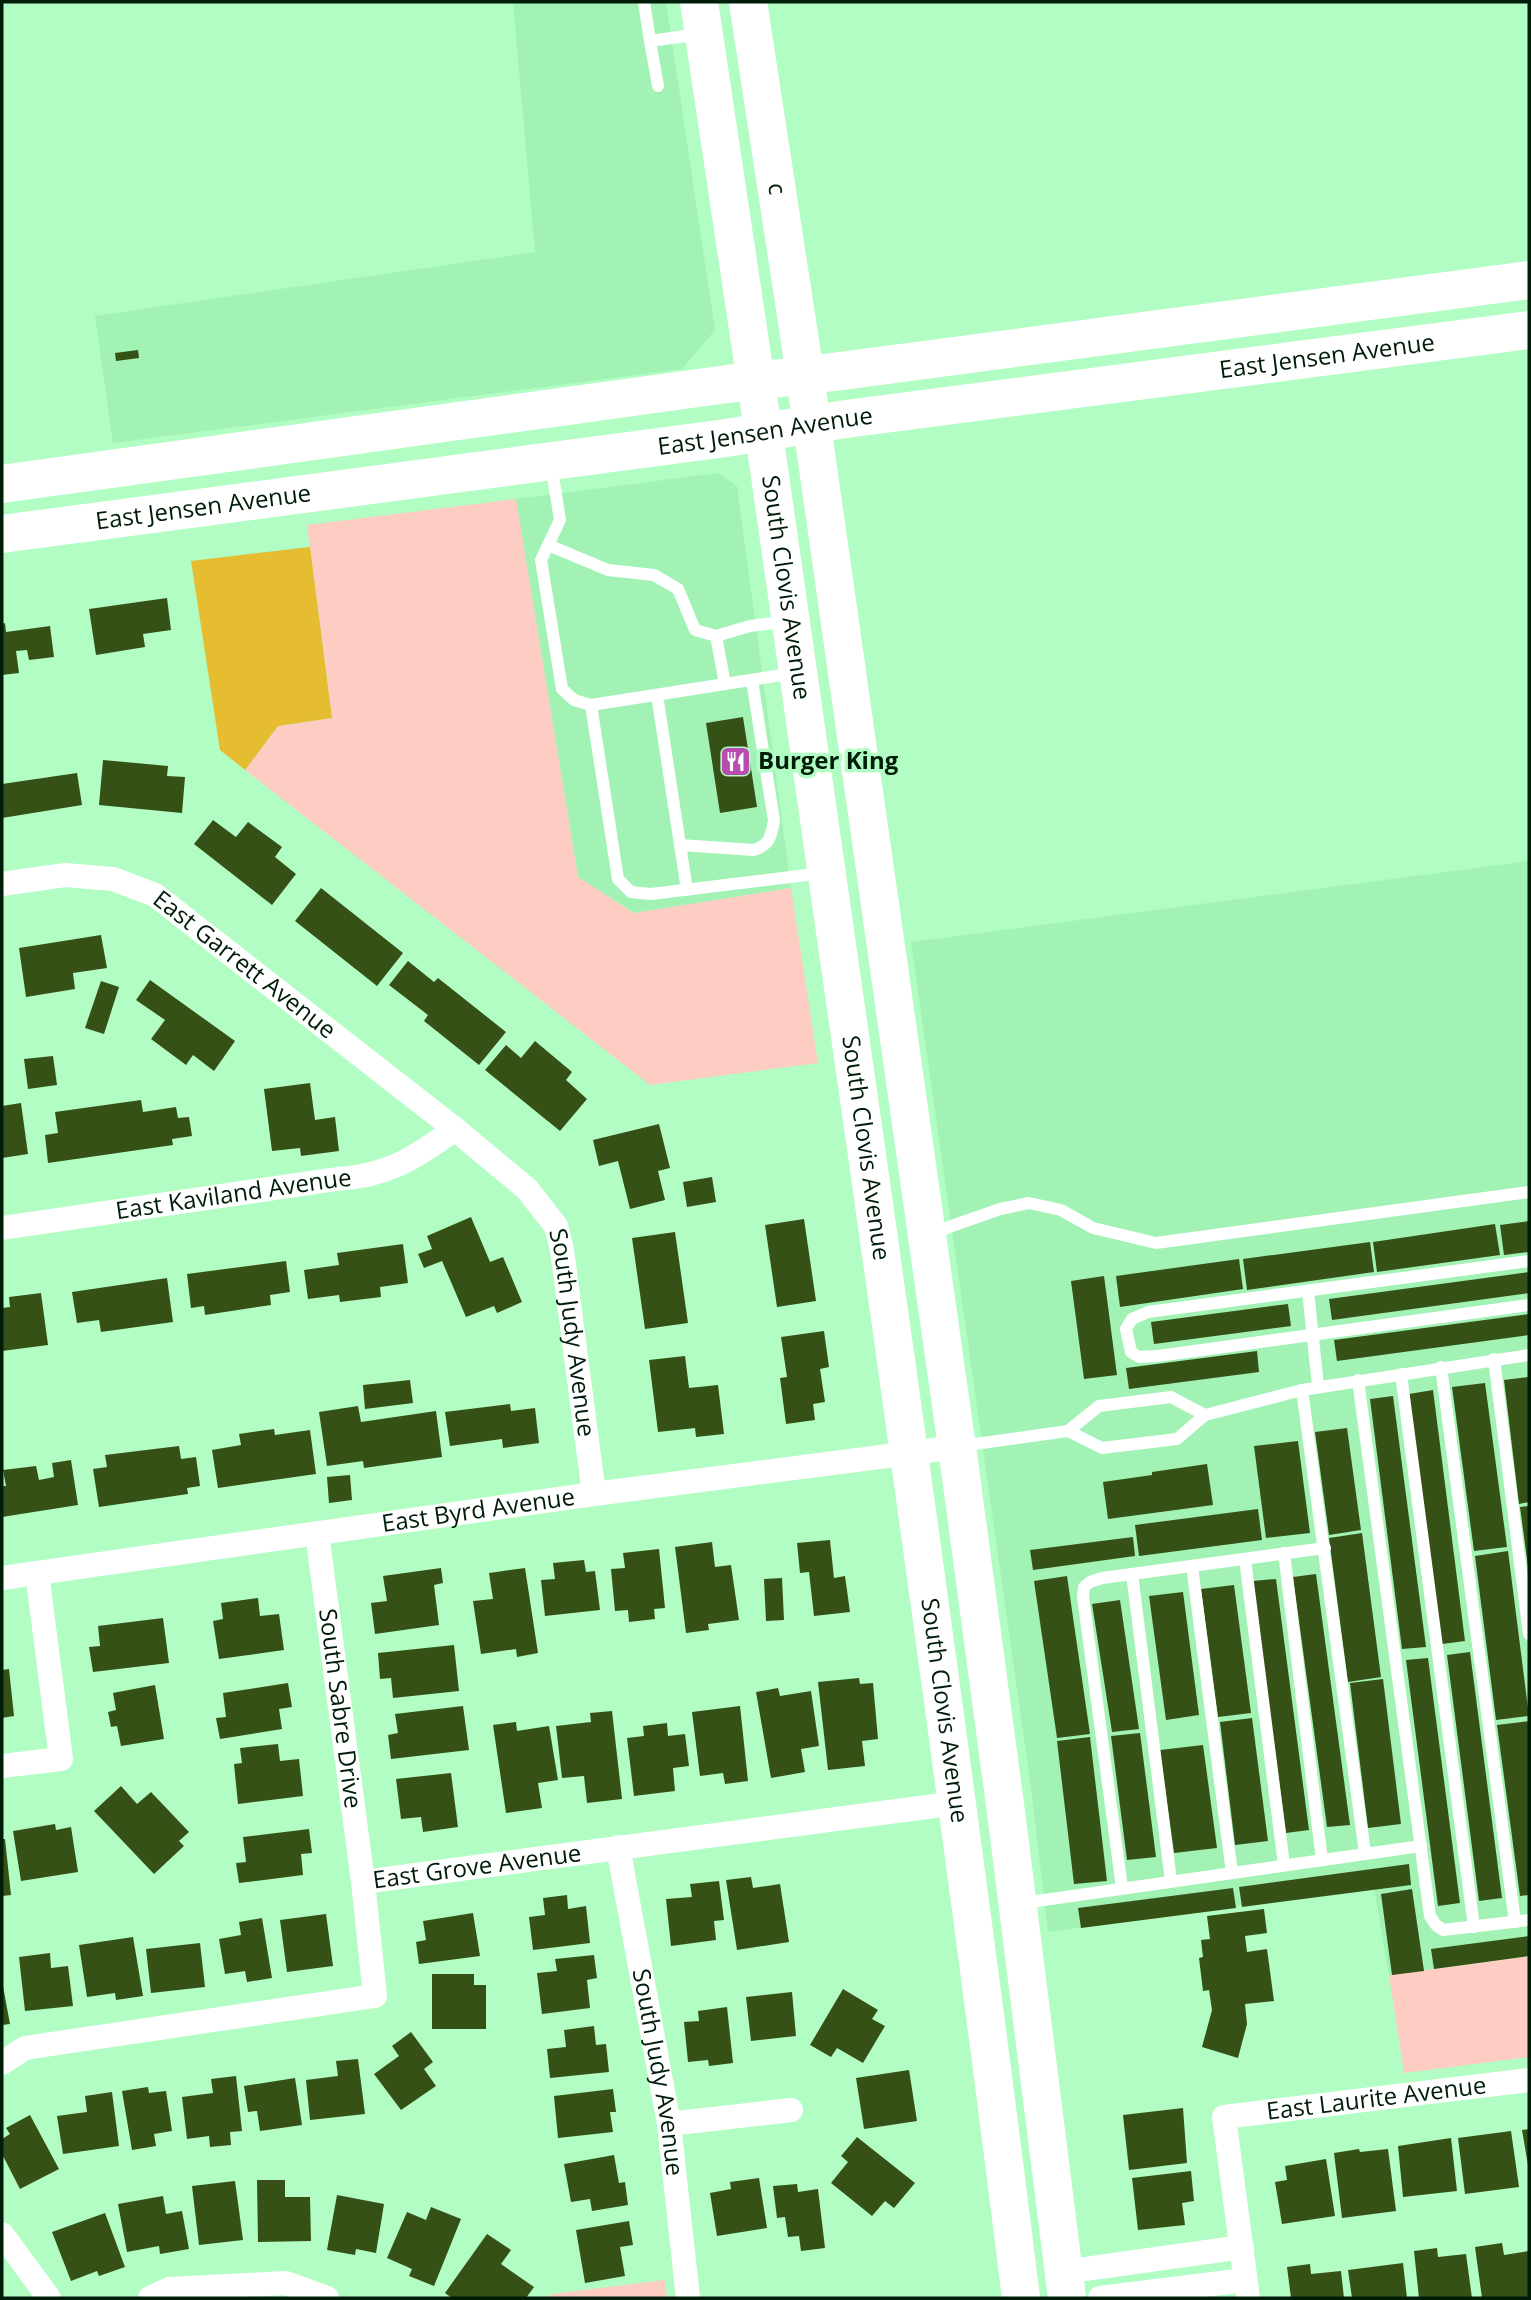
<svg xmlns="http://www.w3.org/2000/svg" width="1531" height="2300" font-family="'Open Sans',sans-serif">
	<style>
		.built { fill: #a1f2b4 }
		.green { fill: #fdcdc3 }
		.water { fill: #e6bc30 }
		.building { fill: #355116 }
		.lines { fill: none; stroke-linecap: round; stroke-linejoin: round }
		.lane { stroke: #fff; stroke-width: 12 }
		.street { stroke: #fff; stroke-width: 24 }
		.primary { stroke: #fff; stroke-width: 38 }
		.labels { text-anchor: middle; stroke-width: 7; stroke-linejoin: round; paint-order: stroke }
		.street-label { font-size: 24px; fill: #001d09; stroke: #b2fdc3 }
		.poi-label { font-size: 24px; font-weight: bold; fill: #001d09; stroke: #b2fdc3; text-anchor: start }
	</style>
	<rect width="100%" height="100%" fill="#b2fdc3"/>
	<g class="built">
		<path d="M513,2H666L715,330L682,369L113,443L95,316L535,252Z"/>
		<path d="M718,473L737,486L791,888L634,913L578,877L516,499Z"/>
		<path d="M1529,861V1956L1389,1975L1374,1888L1048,1932L1031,1788L911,942Z"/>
	</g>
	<g class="green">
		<path d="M516,499L578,877L634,913L791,888L818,1063L650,1085L245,770L278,726L332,718L307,525Z"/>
		<path d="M1529,1956V2057L1404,2073L1389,1975Z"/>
		<path d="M665,2280L667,2298H545L552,2294Z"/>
	</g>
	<path class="water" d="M310,547L332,718L278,726L245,770L220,750L191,561Z"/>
	<g class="building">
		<path d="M138,350L139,358L116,361L115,353Z"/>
		<path d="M167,598L171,630L143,634L145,647L96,655L89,609Z"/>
		<path d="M5,623L6,632L50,626L54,657L29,660L27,650L16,651L19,673L2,675V624Z"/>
		<path d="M743,717L757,807L720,813L706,723Z"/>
		<path d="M103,760L168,766L167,776L185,777L182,813L99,805Z"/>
		<path d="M77,773L82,805L2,818V784Z"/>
		<path d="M213,820L236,837L248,822L282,847L275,857L296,874L272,905L194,844Z"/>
		<path d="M321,888L403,953L377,986L295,921Z"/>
		<path d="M101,935L107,968L73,973L75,989L26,997L19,948Z"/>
		<path d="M408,961L434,982L438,978L506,1032L479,1065L424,1021L428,1015L389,985Z"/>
		<path d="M150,980L235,1041L214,1071L193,1055L186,1065L151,1039L165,1020L136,1000Z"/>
		<path d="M101,981L119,987L104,1034L85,1028Z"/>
		<path d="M535,1041L572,1072L566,1080L587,1099L560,1131L485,1070L506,1045L521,1058Z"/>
		<path d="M53,1056L57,1085L28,1089L24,1059Z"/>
		<path d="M310,1083L315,1120L335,1117L339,1151L301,1156L300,1148L272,1151L264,1089Z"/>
		<path d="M141,1100L143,1112L176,1107L178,1118L189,1117L192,1136L172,1139L173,1145L48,1163L45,1135L58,1133L55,1112Z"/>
		<path d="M21,1103L28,1154L2,1158V1106Z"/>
		<path d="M659,1124L670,1168L658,1171L665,1200L630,1209L618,1161L599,1166L593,1140Z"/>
		<path d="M712,1177L716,1202L687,1207L683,1182Z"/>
		<path d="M471,1217L490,1262L503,1257L522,1302L497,1313L494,1306L466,1317L442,1261L424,1268L418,1254L432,1249L427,1236Z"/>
		<path d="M804,1219L816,1301L777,1307L765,1225Z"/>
		<path d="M1529,1221V1252L1504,1255L1500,1225Z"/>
		<path d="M1495,1224L1500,1255L1377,1272L1373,1242Z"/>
		<path d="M675,1232L688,1323L645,1329L632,1238Z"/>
		<path d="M1370,1242L1374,1272L1247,1290L1243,1259Z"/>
		<path d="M403,1244L408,1283L380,1287L381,1297L340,1302L339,1295L308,1299L304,1270L339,1265L337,1253Z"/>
		<path d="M1239,1259L1243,1289L1120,1307L1116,1276Z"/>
		<path d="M286,1261L290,1292L270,1295L271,1305L205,1315L204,1306L191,1308L187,1274Z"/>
		<path d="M1529,1272V1293L1332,1320L1329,1299Z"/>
		<path d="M1104,1276L1117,1375L1084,1379L1071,1281Z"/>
		<path d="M167,1278L173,1322L101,1332L99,1320L77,1323L72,1292Z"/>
		<path d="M41,1293L48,1345L2,1351V1308L10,1307L9,1297Z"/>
		<path d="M1288,1304L1291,1326L1154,1344L1151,1322Z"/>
		<path d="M1529,1314V1335L1337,1361L1334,1340Z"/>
		<path d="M824,1331L829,1367L820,1369L825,1402L813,1404L815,1420L786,1424L780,1378L787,1377L781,1337Z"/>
		<path d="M1257,1351L1259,1372L1129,1389L1126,1368Z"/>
		<path d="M685,1356L689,1388L718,1385L724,1434L696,1437L695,1428L658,1432L649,1360Z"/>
		<path d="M1529,1377V1502L1519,1504L1504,1380Z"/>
		<path d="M410,1380L413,1403L365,1409L363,1385Z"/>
		<path d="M1485,1383L1507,1547L1474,1551L1452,1387Z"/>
		<path d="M1433,1390L1465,1641L1442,1644L1409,1394Z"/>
		<path d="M1393,1396L1426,1647L1402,1649L1370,1399Z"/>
		<path d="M510,1404L511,1411L535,1408L539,1443L503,1448L502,1439L450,1446L445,1412Z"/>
		<path d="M358,1406L361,1422L436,1411L442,1457L364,1468L363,1461L327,1466L319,1412Z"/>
		<path d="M1347,1428L1361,1530L1329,1535L1315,1432Z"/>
		<path d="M274,1429L275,1435L310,1430L316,1474L218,1488L212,1450L241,1445L239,1434Z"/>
		<path d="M1298,1441L1310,1533L1266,1538L1254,1446Z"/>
		<path d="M179,1446L181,1459L196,1457L200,1486L187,1488L188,1494L99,1507L93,1469L107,1467L105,1455Z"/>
		<path d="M71,1460L78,1505L2,1517V1486H6L3,1470L36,1466L39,1480L54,1477L52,1463Z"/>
		<path d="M1207,1464L1213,1505L1108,1519L1103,1482L1152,1475V1472Z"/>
		<path d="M350,1475L352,1500L329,1503L327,1477Z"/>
		<path d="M1529,1506V1566L1528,1567L1520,1507Z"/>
		<path d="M1258,1509L1262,1540L1139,1556L1135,1525Z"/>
		<path d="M1362,1533L1381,1677L1348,1682L1329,1538Z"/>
		<path d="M1133,1537L1135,1556L1033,1570L1030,1550Z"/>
		<path d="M830,1540L834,1578L845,1576L850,1612L814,1616L809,1572L800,1573L797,1543Z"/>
		<path d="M712,1542L715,1567L731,1565L739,1620L708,1624L709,1630L686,1633L675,1547Z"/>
		<path d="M659,1549L665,1608L654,1609L655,1619L629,1622L628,1610L615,1611L611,1569L625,1568L623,1553Z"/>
		<path d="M1508,1551L1529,1716L1496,1720L1475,1556Z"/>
		<path d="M584,1560L586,1572L595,1571L600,1610L545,1616L541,1580L555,1579L553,1563Z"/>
		<path d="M441,1568L443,1583L434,1585L439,1625L375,1634L371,1603L387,1601L383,1576Z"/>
		<path d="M525,1568L538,1653L517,1657L516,1649L481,1654L473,1601L493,1599L489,1573Z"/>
		<path d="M1316,1574L1350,1825L1327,1827L1293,1577Z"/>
		<path d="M1067,1576L1090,1734L1057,1738L1034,1581Z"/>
		<path d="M782,1578L784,1620L766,1621L764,1579Z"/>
		<path d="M1276,1579L1309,1830L1286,1833L1252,1581Z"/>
		<path d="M1234,1585L1251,1713L1218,1717L1201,1589Z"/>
		<path d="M1183,1592L1199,1715L1166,1720L1149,1596Z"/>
		<path d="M258,1598L260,1616L279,1614L284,1650L219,1659L213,1621L223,1619L221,1603Z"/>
		<path d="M1120,1600L1139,1729L1112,1732L1092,1604Z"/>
		<path d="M163,1618L169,1663L93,1672L89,1647L100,1646L98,1626Z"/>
		<path d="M454,1645L459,1691L393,1698L391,1678L380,1679L378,1653Z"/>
		<path d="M1470,1652L1502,1898L1479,1901L1447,1655Z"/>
		<path d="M1428,1658L1460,1903L1438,1906L1406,1660Z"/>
		<path d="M9,1669L14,1716L2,1718V1670Z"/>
		<path d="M859,1678L860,1684L873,1683L878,1739L862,1741L865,1766L828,1770L818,1682Z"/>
		<path d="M1383,1679L1401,1824L1368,1828L1350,1683Z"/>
		<path d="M288,1683L292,1707L279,1709L282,1729L220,1739L216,1718L226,1717L223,1693Z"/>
		<path d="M155,1685L164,1739L121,1746L117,1726L111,1727L108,1712L116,1710L113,1693Z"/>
		<path d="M778,1688L780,1696L811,1691L819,1746L801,1749L805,1772L771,1778L756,1692Z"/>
		<path d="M463,1706L469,1750L391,1759L388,1735L398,1733L395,1714Z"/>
		<path d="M740,1706L748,1781L725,1784L723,1773L700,1776L692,1712Z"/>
		<path d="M612,1711L622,1799L587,1803L584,1776L562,1778L556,1726L591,1722L590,1713Z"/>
		<path d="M1252,1718L1268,1841L1235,1845L1220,1722Z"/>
		<path d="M1529,1721V1895L1520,1896L1497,1725Z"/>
		<path d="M516,1722L517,1731L549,1726L558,1780L538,1783L542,1808L506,1813L493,1725Z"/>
		<path d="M667,1723L668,1736L685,1734L689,1766L673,1768L675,1791L634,1796L627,1738L644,1736L643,1726Z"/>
		<path d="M1140,1733L1156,1857L1127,1860L1111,1736Z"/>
		<path d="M1090,1737L1107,1881L1074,1884L1057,1741Z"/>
		<path d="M278,1744L280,1761L299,1759L303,1796L238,1804L234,1764L242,1763L240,1748Z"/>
		<path d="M1203,1745L1217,1848L1174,1853L1160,1750Z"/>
		<path d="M451,1773L458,1827L423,1832L421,1817L401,1819L396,1779Z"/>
		<path d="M121,1786L137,1804L151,1792L189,1832L179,1841L184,1846L154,1874L94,1811Z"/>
		<path d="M55,1824L56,1830L71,1827L78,1872L21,1881L13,1831Z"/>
		<path d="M309,1829L312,1853L301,1854L303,1875L239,1883L236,1863L246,1862L243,1837Z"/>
		<path d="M2,1839H5L11,1895L2,1896Z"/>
		<path d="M1409,1864L1411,1885L1242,1907L1239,1887Z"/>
		<path d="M751,1877L753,1888L780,1884L789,1942L737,1950L726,1880Z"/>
		<path d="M719,1881L724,1920L714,1921L716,1940L671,1946L666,1899L692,1897L690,1884Z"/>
		<path d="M1233,1888L1236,1908L1081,1928L1078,1908Z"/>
		<path d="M1412,1889L1424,1971L1392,1975L1381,1894Z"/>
		<path d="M567,1895L568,1909L586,1906L590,1943L533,1950L529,1917L545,1915L543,1898Z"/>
		<path d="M1264,1909L1267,1933L1245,1936L1247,1952L1267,1949L1274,2001L1245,2004L1247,2024L1238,2058L1202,2047L1212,2010L1209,1990L1203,1991L1199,1958L1203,1957L1201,1940L1210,1939L1207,1916Z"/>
		<path d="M473,1913L480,1956L419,1964L416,1942L426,1940L423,1921Z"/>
		<path d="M326,1914L333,1966L287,1972L280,1920Z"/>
		<path d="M262,1918L272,1978L247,1982L245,1971L225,1974L219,1939L241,1935L239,1922Z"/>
		<path d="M1529,1936V1956L1434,1969L1431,1949Z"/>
		<path d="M133,1937L143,1996L116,2000L115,1993L87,1997L79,1945Z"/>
		<path d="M200,1943L205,1987L151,1993L146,1949Z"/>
		<path d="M50,1953L51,1968L68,1966L73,2006L25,2011L19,1957Z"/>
		<path d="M594,1955L597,1978L587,1980L590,2008L542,2014L537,1973L557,1971L555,1959Z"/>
		<path d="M432,1974H474V1985H486V2029H432Z"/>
		<path d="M2,1981L10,2024L2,2025Z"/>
		<path d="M843,1989L878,2010L872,2019L885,2026L863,2063L837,2048L831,2057L810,2045Z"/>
		<path d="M792,1992L796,2036L751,2041L746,1997Z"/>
		<path d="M727,2007L733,2063L709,2066L708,2060L688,2062L684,2022L699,2021L698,2011Z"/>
		<path d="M594,2026L596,2045L606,2044L609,2072L550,2078L547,2049L566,2047L564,2030Z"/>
		<path d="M411,2032L433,2062L424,2069L436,2086L401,2110L374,2074L399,2056L392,2046Z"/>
		<path d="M358,2059L365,2114L310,2120L306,2080L338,2076L336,2061Z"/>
		<path d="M909,2070L917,2121L864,2129L856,2078Z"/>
		<path d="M236,2076L242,2131L230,2132L231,2145L210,2147L209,2136L187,2139L182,2097L213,2093L211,2079Z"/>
		<path d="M295,2078L302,2125L260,2131L257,2111L248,2112L244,2086Z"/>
		<path d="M148,2087L149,2093L166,2091L172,2131L154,2134L156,2146L132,2150L122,2091Z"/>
		<path d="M613,2089L616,2112H610L613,2132L558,2138L554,2096Z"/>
		<path d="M112,2092L119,2146L63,2154L57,2116L87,2112L85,2096Z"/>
		<path d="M1183,2108L1187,2163L1129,2170L1123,2115Z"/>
		<path d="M30,2115L59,2169L20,2189L2,2154V2139L10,2134L6,2128Z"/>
		<path d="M1529,2129V2165H1528L1522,2130Z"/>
		<path d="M1511,2131L1519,2187L1465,2194L1458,2138Z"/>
		<path d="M857,2137L915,2183L894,2208L885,2201L872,2216L831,2183L848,2162L841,2156Z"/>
		<path d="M1451,2138L1457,2191L1403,2197L1398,2146Z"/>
		<path d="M1359,2149L1360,2152L1388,2149L1396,2211L1342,2218L1334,2153Z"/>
		<path d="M614,2155L619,2183L625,2182L628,2205L592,2211L590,2199L571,2202L564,2164Z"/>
		<path d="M1326,2159L1335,2216L1282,2224L1275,2182L1287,2180L1285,2166Z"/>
		<path d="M1191,2171L1194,2201L1182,2203L1185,2225L1138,2230L1132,2178Z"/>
		<path d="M759,2178L767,2228L717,2236L710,2193L731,2189L730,2182Z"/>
		<path d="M257,2180H285V2197H310L311,2241L258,2242Z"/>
		<path d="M235,2181L243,2240L199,2245L192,2186Z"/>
		<path d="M797,2184L798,2192L818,2189L825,2248L801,2251L799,2236L788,2237L785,2217L777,2218L773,2186Z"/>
		<path d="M337,2195L384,2204L376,2253L356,2249L355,2255L327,2250Z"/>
		<path d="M163,2196L166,2214L182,2211L189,2249L160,2254L159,2246L127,2252L118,2204Z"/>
		<path d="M431,2207L461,2219L434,2286L409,2276L412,2269L387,2258L407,2212L426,2220Z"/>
		<path d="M105,2213L125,2267L99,2276L97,2271L71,2281L52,2232Z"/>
		<path d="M629,2221L633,2245L620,2247L625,2276L585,2283L576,2230Z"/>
		<path d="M487,2234L511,2250L501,2264L534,2287L526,2298H452L445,2293Z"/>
		<path d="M1502,2243L1504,2255L1529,2251V2298H1482L1475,2247Z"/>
		<path d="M1437,2248L1438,2257L1466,2254L1472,2298H1419L1414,2251Z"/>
		<path d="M1403,2263L1407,2298H1352L1348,2270Z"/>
		<path d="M1310,2264L1311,2274L1341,2271L1344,2298H1291L1287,2267Z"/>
	</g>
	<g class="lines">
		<g class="lane">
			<path d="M644,2L650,41L700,34"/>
			<path d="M650,41L658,86"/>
			<path d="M551,464L560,520L541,560L562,689L574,700L591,705L795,673"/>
			<path d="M548,545L608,570L654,575L678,589L695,630L716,636L750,626L789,621"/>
			<path d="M716,636L725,684"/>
			<path d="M657,695L687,890"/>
			<path d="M591,705L618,879L631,892L651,894L823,873"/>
			<path d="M680,845L754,850C770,844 771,837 774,821L752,680"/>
			<path d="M932,1233L1000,1209L1029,1203L1061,1210L1093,1228L1156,1243L1529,1192"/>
			<path d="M1529,1261L1148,1312L1132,1319L1126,1329L1131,1352L1139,1357L1158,1356L1529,1305"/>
			<path d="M1308,1291L1318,1386"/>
			<path d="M1494,1359L1529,1634"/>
			<path d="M1441,1367L1515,1922"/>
			<path d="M1401,1374L1474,1927"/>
			<path d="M1358,1380L1430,1916L1436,1925L1443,1930L1529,1920"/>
			<path d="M1302,1390L1365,1853"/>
			<path d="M1068,1431L1102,1448L1177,1439L1205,1415L1302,1390L1529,1355"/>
			<path d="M961,1446L1068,1431L1099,1406L1171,1397L1205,1415"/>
			<path d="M1284,1553L1322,1860"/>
			<path d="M1245,1559L1284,1865"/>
			<path d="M1192,1566L1232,1873"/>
			<path d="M1132,1574L1171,1881"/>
			<path d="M1122,1888L1083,1597L1084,1587L1090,1582L1102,1578L1325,1548"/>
			<path d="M1023,1903L1421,1846"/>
		</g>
		<g class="street">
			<path id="s1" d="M2,884L65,875L113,879L155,895L455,1129L527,1189L556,1226L562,1250L594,1494"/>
			<path id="s2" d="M2,1228L337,1179C388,1176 415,1158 455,1129"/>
			<path id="s3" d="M317,1533L363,1882"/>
			<path id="s4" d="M2,1578L594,1494L957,1447"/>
			<path d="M2,1766L61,1759L37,1573"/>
			<path id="s5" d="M618,1847L669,2124L688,2298"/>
			<path id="s6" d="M2,2063L25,2048L375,1996L363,1882L957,1803"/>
			<path d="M669,2124L791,2110"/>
			<path d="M2,2234L49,2298"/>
			<path d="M1064,2272L1242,2247"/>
			<path d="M150,2298L169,2289L286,2283L327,2298"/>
			<path d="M1100,2298L1245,2280"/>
			<path id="s7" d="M1248,2298L1224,2117L1529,2080"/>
		</g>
		<g class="primary">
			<path id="s8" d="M699,2C758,386 813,770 867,1155C921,1536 974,1917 1021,2298"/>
			<path id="s9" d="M748,2L800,341L957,1447L1006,1812L1067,2298"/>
			<path d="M2,484L727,384L841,371L1529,280"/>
			<path id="s10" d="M2,534L726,438L846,419L1529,330"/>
		</g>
	</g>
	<defs>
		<symbol id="restaurant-square" viewBox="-11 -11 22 22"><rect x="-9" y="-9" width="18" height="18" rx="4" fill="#b74cae" stroke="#b2fdc3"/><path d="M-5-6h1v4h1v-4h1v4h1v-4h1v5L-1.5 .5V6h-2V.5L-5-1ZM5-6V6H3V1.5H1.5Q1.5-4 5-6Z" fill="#fff"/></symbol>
	</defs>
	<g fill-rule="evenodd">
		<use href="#restaurant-square" x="718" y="744" width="35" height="35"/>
	</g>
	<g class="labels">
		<g class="street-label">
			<text dy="8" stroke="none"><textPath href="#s9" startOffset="189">c</textPath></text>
			<text dy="8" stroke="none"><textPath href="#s10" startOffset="1337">East Jensen Avenue</textPath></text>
			<text dy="8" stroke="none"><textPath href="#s10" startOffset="770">East Jensen Avenue</textPath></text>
			<text dy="8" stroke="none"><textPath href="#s10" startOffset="203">East Jensen Avenue</textPath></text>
			<text dy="8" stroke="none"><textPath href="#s8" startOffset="592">South Clovis Avenue</textPath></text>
			<text dy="8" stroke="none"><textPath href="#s1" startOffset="270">East Garrett Avenue</textPath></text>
			<text dy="8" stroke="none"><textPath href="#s8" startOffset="1158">South Clovis Avenue</textPath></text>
			<text dy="8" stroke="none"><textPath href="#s2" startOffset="234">East Kaviland Avenue</textPath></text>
			<text dy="8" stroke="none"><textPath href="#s1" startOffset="786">South Judy Avenue</textPath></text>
			<text dy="8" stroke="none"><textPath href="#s4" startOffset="481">East Byrd Avenue</textPath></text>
			<text dy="8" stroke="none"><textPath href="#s3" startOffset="177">South Sabre Drive</textPath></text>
			<text dy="8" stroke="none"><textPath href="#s8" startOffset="1726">South Clovis Avenue</textPath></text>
			<text dy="8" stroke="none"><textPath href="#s6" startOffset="611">East Grove Avenue</textPath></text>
			<text dy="8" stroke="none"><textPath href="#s5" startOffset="229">South Judy Avenue</textPath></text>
			<text dy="8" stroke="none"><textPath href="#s7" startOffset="336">East Laurite Avenue</textPath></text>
		</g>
		<g class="poi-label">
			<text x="758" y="769">Burger King</text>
		</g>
	</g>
	<rect width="1531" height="2300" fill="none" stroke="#001d09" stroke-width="7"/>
</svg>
